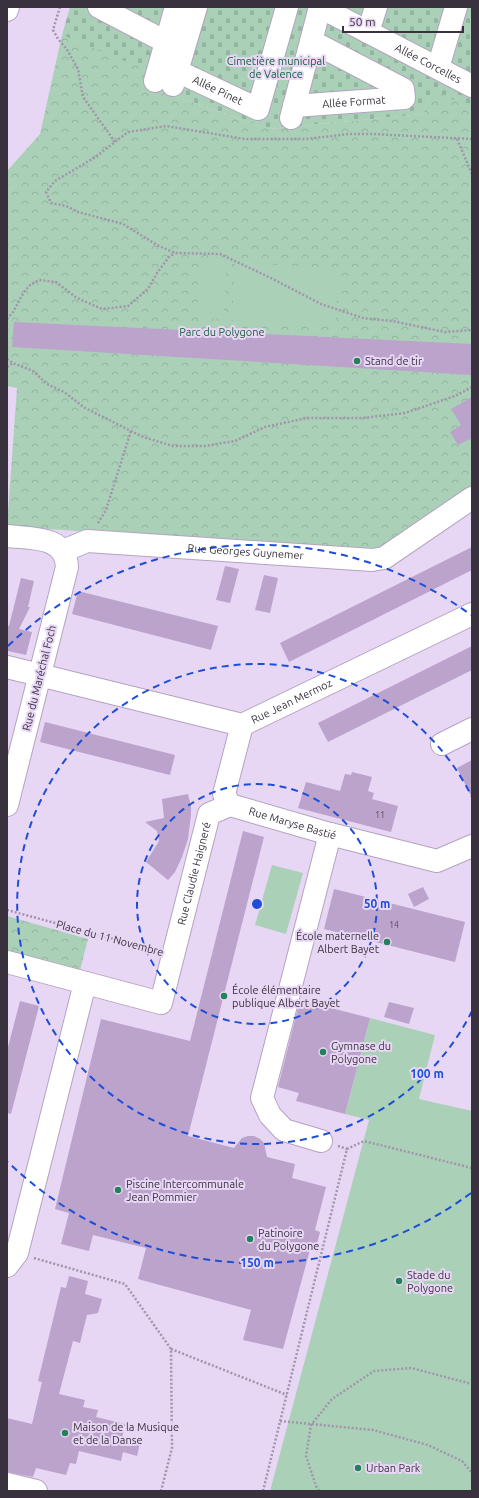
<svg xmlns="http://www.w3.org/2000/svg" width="479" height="1498" font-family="Ubuntu,sans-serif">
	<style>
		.cemetery { fill: url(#cemetery-stones) }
		.park { fill: url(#park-crowns) }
		.pitch { fill: #aad1b8 }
		.building { fill: #bba3cc }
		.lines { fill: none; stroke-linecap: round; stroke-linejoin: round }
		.minor-casing { stroke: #b4a3c0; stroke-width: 24 }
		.major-casing { stroke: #b4a3c0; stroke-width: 24 }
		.path { stroke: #a294ab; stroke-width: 2.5; stroke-dasharray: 2 2; stroke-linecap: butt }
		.minor { stroke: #fff; stroke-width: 22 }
		.major { stroke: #fff; stroke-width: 22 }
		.ring { fill: none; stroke: #1d4ed8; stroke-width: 2; stroke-dasharray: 7 5 }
		.poi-dot { fill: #23825a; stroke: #e8d6f5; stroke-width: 1.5 }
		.labels { text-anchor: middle; stroke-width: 4; stroke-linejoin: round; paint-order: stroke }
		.number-label { font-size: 9px; fill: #5a4e62 }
		.park-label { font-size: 11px; fill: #17603c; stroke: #e8d6f5 }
		.street-label { font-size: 11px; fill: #39323e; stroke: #e8d6f5 }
		.poi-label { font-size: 11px; fill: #39323e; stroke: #e8d6f5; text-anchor: start }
		.centre { fill: #1d4ed8; stroke: #e8d6f5; stroke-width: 2 }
		.ring-label { font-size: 12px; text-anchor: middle; font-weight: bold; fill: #1d4ed8; stroke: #e8d6f5; stroke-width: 4; stroke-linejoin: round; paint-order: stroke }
	</style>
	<defs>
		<pattern id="cemetery-stones" width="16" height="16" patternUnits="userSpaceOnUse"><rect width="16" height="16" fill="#aad1b8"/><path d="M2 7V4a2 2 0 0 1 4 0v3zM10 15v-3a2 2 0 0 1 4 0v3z" fill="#93b49f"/></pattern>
		<pattern id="park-crowns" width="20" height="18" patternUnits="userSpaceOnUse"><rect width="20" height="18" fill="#aad1b8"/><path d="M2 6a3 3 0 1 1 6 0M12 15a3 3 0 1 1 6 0" fill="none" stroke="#93b49f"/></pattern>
	</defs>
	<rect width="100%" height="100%" fill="#e8d6f5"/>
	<path class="cemetery" d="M70,7H472V110L433,90L423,114L269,129L145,86L62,35Z"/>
	<g class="park">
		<path d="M62,35L149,71L145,86L269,129L423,114L433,89L472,110V487L382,546L368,552L7,526L17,388L7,386V171L40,134Z"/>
		<path d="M7,916L88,939L78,978L7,957Z"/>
	</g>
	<g class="pitch">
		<path d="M200,261L227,263L223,319L197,318Z"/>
		<path d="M235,262L339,269L335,327L232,320Z"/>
		<path d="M272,865L303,873L286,934L255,925Z"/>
		<path d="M370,1018L435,1035L419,1099L472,1111V1491H270L369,1120L345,1114Z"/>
	</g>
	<g class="building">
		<path d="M14,322L472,344V375L12,347Z"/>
		<path d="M472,397V442L470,439L458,445L450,432L461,425L451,409Z"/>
		<path d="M472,547V570L289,662L280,643Z"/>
		<path d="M225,566L239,569L230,603L216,600Z"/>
		<path d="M264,575L278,578L270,613L255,610Z"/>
		<path d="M21,578L34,581L28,607H30L19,629L32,632L26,655L8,651L7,653V626H9Z"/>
		<path d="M78,591L218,626L211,650L72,614Z"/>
		<path d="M472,646V670L328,742L318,723Z"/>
		<path d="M45,722L175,755L170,775L40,742Z"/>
		<path d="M472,760V798L457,768Z"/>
		<path d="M352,772L372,777L368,791L374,793L372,799L398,806L391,832L298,808L306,782L340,791L345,774L351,775Z"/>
		<path d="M188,794L191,807V815L188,839L182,857L175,872L168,880L146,862L159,841L157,831L145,822L164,818L162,799Z"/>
		<path d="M243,831L264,837L188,1136L234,1148L242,1138L248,1136H254L260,1139L264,1143L267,1157L295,1164L292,1178L326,1187L315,1230L320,1232L316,1247L311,1246L283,1349L243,1340L251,1310L138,1279L146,1248L93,1235L89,1251L61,1244L69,1213L55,1209L101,1019L190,1041Z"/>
		<path d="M423,887L429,899L414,907L408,894Z"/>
		<path d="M334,889L465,922L455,962L324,929Z"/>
		<path d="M300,1000L370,1018L345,1114L296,1101L299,1093L278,1087Z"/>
		<path d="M20,1001L39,1006L11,1114L7,1113V1051Z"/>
		<path d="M389,1002L414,1008L409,1024L384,1017Z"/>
		<path d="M69,1276L88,1281L85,1294L102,1299L98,1313L87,1315L80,1343L73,1341L59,1394L85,1400L83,1407L98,1410L96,1417L125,1424L122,1439L140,1443L137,1456L123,1452L121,1461L79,1451L76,1464L70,1463L66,1475L36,1468L33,1477L7,1472V1418L32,1424L42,1382L38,1381L61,1287L66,1288Z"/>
	</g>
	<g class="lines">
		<defs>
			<g id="minor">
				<path d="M99,7L166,42"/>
				<path id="s1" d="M320,7L472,86"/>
				<path d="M368,32L376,7"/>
				<path d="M438,68L456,7"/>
				<path id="s2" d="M177,71L258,109L287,7"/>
				<path d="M155,81L176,7"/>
				<path d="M173,85L196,7"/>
				<path id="s3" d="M294,106L404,98L403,89L311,41"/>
				<path d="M291,118L320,7"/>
				<path d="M7,536C31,539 66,535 67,567L7,805"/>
				<path id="s4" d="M63,551L87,541L372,560L384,558L472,498"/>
				<path id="s5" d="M7,667L242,725L472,614"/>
				<path id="s6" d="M242,725L224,794L230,805L330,834L437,861L472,846"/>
				<path d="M442,744L472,729"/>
				<path id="s7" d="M7,962L161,1003L209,814L230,805"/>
				<path d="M321,1141L284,1130L270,1115L262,1098L330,834"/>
				<path d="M7,1266L17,1253L85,983"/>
				<path d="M7,1484L36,1491"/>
			</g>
			<path id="major" d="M7,10L8,7"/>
		</defs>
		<use href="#minor" class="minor-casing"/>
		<use href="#major" class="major-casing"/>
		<g class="path">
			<path d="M60,7L53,30L58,39L66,48L78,69L83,97L115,142"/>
			<path d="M457,139L472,174"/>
			<path d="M472,139L372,134H349L306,139H245L166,126L128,132L94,158L55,181L46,192L51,203L66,206L78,212L123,224L157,245L175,253L220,254L271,278L321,304L363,318L392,321L445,332L472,330"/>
			<path d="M7,319L13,312L24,292L30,285L39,280L56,282L77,298L102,309L128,306L148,289L157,273L169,257L175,253"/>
			<path d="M7,359L13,363L33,371L47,384L64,392L85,408L143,437L173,446H205L235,441L265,427L307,418H363L405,413L455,396L472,387"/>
			<path d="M7,367L13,363"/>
			<path d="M98,523L106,510L131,431"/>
			<path d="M7,910L155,950"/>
			<path d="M338,1146L347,1149"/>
			<path d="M34,1258L125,1284L171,1349L172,1448L161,1491"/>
			<path d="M171,1349L287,1395"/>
			<path d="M280,1421L373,1430L428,1445L462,1461L472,1473"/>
			<path d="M263,1491L347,1149L364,1141L472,1168"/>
			<path d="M319,1491L316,1486L306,1456L311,1425L332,1399L374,1371L411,1368L472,1384"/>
		</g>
		<use href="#minor" class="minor"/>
		<use href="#major" class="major"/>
	</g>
	<g class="ring">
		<circle cx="257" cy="904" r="120"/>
		<path d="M472 1011A240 240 0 1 1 472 797"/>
		<path d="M471 1193A359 359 0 0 1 8 1162M8 646A359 359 0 0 1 471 615"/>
	</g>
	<g class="poi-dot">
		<circle cx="357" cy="361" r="4"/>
		<circle cx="387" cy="942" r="4"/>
		<circle cx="224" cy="996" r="4"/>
		<circle cx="323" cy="1052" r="4"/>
		<circle cx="118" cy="1190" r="4"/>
		<circle cx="250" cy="1239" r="4"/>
		<circle cx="399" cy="1281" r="4"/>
		<circle cx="65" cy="1433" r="4"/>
		<circle cx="358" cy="1468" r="4"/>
	</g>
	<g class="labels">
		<g class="number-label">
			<text x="380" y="818">11</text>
			<text x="394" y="928">14</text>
		</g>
		<g class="park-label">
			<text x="276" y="65">Cimetière municipal<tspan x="276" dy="13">de Valence</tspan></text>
			<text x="222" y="336">Parc du Polygone</text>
		</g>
		<g class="street-label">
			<text dy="4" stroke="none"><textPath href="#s1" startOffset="122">Allée Corcelles</textPath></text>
			<text dy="4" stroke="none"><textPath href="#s2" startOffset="45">Allée Pinet</textPath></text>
			<text dy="4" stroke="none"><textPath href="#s3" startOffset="60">Allée Format</textPath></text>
			<text dy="4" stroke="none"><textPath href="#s4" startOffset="185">Rue Georges Guynemer</textPath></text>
			<text transform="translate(39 678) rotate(-76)" y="4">Rue du Maréchal Foch</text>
			<text dy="4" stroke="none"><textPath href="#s5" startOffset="297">Rue Jean Mermoz</textPath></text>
			<text dy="4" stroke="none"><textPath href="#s6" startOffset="149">Rue Maryse Bastié</textPath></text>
			<text dy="4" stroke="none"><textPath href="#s7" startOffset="293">Rue Claudie Haigneré</textPath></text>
			<text transform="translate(110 938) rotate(15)" y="4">Place du 11 Novembre</text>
		</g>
		<g class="poi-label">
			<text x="365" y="365">Stand de tir</text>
			<text x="379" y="940" text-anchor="end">École maternelle<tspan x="379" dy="13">Albert Bayet</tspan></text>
			<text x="232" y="994">École élémentaire<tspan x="232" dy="13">publique Albert Bayet</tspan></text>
			<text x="331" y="1050">Gymnase du<tspan x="331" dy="13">Polygone</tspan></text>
			<text x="126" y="1188">Piscine Intercommunale<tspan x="126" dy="13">Jean Pommier</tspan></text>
			<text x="258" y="1237">Patinoire<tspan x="258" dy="13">du Polygone</tspan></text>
			<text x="407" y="1279">Stade du<tspan x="407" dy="13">Polygone</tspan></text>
			<text x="73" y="1431">Maison de la Musique<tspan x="73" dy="13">et de la Danse</tspan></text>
			<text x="366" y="1472">Urban Park</text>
		</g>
	</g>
	<circle cx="257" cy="904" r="6" class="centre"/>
	<g class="ring-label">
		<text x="377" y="908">50 m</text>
		<text x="427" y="1078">100 m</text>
		<text x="257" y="1267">150 m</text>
	</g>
	<rect width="479" height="1498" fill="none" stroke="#39323e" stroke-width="16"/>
	<path d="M343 26v6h120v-6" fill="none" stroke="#39323e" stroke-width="2"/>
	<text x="349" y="26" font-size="12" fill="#39323e" stroke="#e8d6f5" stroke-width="3" paint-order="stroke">50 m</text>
</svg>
